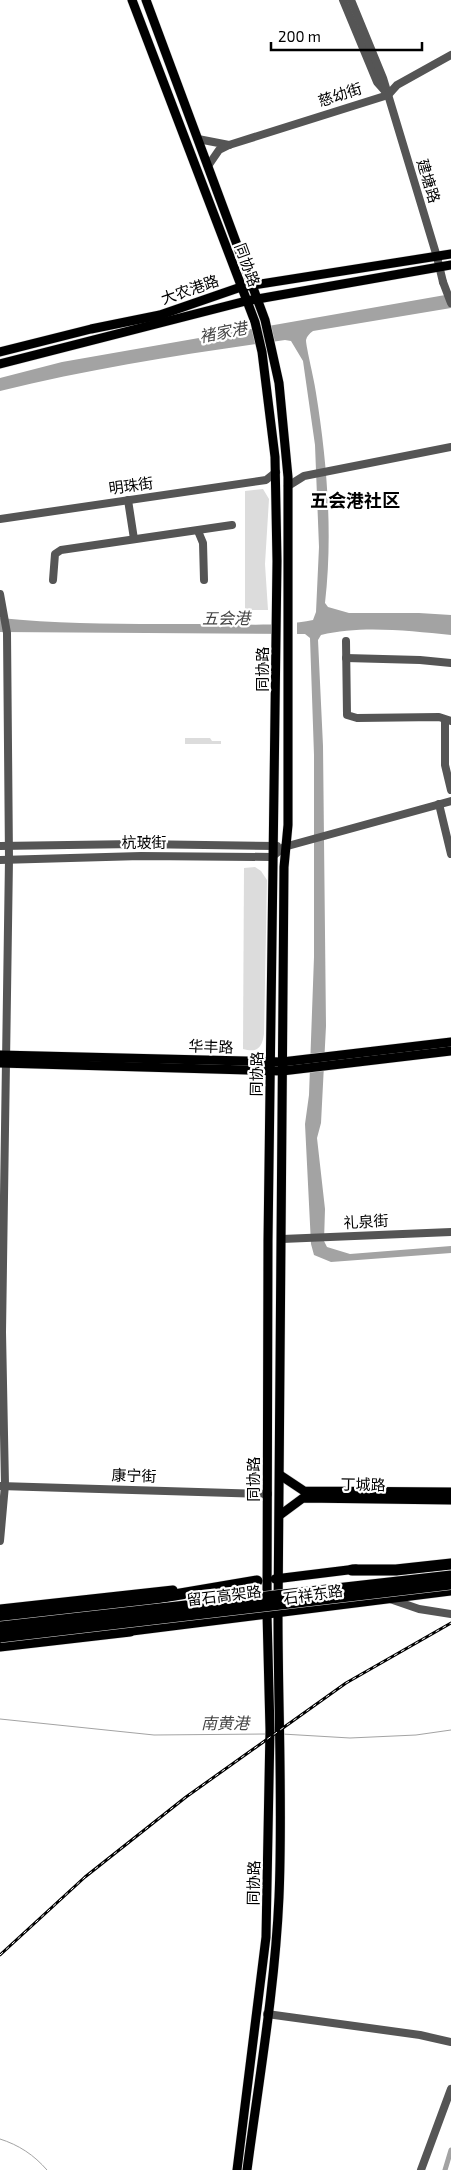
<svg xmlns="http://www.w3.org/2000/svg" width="451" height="2170" font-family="'Exo 2','Noto Sans SC',sans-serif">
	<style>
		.green { fill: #dcdcdc }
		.water { fill: #a3a3a3 }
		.pier { fill: #fff }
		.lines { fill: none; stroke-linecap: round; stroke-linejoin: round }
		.stream { stroke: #a3a3a3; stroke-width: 1 }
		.canal { stroke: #a3a3a3; stroke-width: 5 }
		.major-casing { stroke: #dbdbdb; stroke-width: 10 }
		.highway-casing { stroke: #dbdbdb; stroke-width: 12 }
		.minor { stroke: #555; stroke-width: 8 }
		.major { stroke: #000; stroke-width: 9 }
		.highway { stroke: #000; stroke-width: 11 }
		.rail-casing { stroke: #000; stroke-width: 3 }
		.rail { stroke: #fff; stroke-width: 1; stroke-dasharray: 4; stroke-linecap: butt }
		.highway-bridge-casing { stroke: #dbdbdb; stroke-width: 12; stroke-linecap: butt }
		.minor-bridge { stroke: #555; stroke-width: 8 }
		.highway-bridge { stroke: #000; stroke-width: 11 }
		.labels { text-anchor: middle; stroke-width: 4.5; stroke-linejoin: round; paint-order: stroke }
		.street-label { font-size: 15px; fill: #000; stroke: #fff }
		.water-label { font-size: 16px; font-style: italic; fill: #444; stroke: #fff }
		.quarter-label { font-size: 18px; font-weight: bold; fill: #000; stroke: #fff }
	</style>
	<rect width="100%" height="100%" fill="#fff"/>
	<g class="green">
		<path d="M263,489L269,499L265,564L268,610H245V491Z"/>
		<path d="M185,738H210L212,741H221V744H185Z"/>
		<path d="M255,867L261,871L267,880L264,1034C262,1048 257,1053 243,1049L244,868Z"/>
	</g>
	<path class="water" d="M451,294V308L313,331C309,334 307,336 306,340C306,347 315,383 316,393C327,461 333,534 325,603L328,607L349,613H419L451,615V635C409,631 362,625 321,635L318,640L323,746L326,1026L321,1123L317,1138L325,1209L324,1241L327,1247L350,1254L451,1246V1253L331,1262L314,1255L311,1244L305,1124L309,1095L314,957V755L310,638L305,634L0,632V618C68,625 137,624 206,624C239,624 281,627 313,620L316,612L319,547L315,445L303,361L291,341L285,340C190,353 94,368 0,391V378L62,362Z"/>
	<rect class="pier" x="273" y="620" width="24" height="17"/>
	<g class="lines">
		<g class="stream">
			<path d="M0,1719L154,1735L266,1734"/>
			<path d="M282,1734L350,1738L416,1735L451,1730"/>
			<path d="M0,2139C19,2145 34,2155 47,2170"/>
		</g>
		<path class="canal" d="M445,2170L451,2150"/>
		<defs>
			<g id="major">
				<path d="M132,0L255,322L262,352L275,457L277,561L268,1241L267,1614L270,1730L266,1937L237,2170"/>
				<path d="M146,0L265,320L279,383L288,477V825L284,867C281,1117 279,1366 278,1615C278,1709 283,1803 279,1897C275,1988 259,2079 247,2170"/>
				<path d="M0,352L91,329L160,315L241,287L451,254"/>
				<path d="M0,364L246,301L451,265"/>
				<path d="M0,1055L282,1062L451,1042"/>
				<path d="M0,1063L282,1071L451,1051"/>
				<path d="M280,1475L304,1491L451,1492"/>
				<path d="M280,1515L303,1498L451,1500"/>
				<path d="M275,1579L356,1569"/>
				<path d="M0,1609L173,1590"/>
				<path d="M124,1632L451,1591"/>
			</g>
			<g id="highway">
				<path d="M352,1570H396L451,1564"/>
				<path d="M0,1617L151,1599L257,1581"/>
				<path d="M0,1646L130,1631"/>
			</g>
		</defs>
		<use href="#major" class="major-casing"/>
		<use href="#highway" class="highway-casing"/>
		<g class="minor">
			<path d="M343,0L377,82L385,91"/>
			<path d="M351,0L383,78L437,257L443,282"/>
			<path d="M198,139L229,145"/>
			<path d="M208,166L219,150L229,145L388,95L397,85L451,55"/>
			<path d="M288,486L304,476L451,447"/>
			<path d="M128,500L134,539"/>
			<path d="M0,519L266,480L276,472"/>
			<path d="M198,531L203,543L204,580"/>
			<path d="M53,580L55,554L61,550L232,525"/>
			<path d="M0,594L7,633L9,859L2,1332L5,1485L0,1541"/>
			<path d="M346,641L347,715L357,718L439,717L451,721"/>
			<path d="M346,658L420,660L451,663"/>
			<path d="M445,720V765L451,790"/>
			<path d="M439,804L451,854"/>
			<path d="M0,846L136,844L277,846"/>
			<path d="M0,860L141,856L272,857L284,847L451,801"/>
			<path d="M282,1239L451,1232"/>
			<path d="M0,1486L268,1494"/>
			<path d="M390,1599L419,1609L451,1614"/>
			<path d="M267,2014L420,2035L451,2042"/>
			<path d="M421,2170L451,2089"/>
		</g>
		<use href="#major" class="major"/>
		<use href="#highway" class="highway"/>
		<defs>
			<path id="rail" d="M0,1955L85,1877L186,1797L346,1683L451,1623"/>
		</defs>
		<use href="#rail" class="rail-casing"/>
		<use href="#rail" class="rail"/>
		<defs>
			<g id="highway-bridge">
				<path d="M0,1627L451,1576"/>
				<path d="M0,1637L451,1584"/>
			</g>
		</defs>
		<use href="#highway-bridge" class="highway-bridge-casing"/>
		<path class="minor-bridge" d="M443,282L451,303"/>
		<use href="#highway-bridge" class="highway-bridge"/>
	</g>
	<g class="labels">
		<g class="street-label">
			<text transform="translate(340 95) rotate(-18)" y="5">慈幼街</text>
			<text transform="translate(428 181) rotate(73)" y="5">建塘路</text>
			<text transform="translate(247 265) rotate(70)" y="5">同协路</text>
			<text transform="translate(190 290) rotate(-19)" y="5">大农港路</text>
			<text transform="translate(131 486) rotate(-8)" y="5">明珠街</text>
			<text transform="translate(263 669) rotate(-90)" y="5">同协路</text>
			<text x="144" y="848">杭玻街</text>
			<text transform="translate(211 1047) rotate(2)" y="5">华丰路</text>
			<text transform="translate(257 1074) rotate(-89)" y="5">同协路</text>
			<text transform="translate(366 1222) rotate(-3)" y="5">礼泉街</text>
			<text transform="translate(134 1476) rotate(2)" y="5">康宁街</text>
			<text transform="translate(254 1479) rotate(-90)" y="5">同协路</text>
			<text transform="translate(363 1485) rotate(1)" y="5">丁城路</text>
			<text transform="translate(313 1595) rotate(-8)" y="5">石祥东路</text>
			<text transform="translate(224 1596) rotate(-7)" y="5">留石高架路</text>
			<text transform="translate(254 1883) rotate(-89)" y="5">同协路</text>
		</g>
		<g class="water-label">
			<text transform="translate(223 332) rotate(-11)" y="6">褚家港</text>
			<text x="226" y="624">五会港</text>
			<text x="225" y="1729">南黄港</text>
		</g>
		<g class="quarter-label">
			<text x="355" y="507">五会港社区</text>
		</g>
	</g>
	<path d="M271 42v8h151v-8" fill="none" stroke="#000000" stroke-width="2.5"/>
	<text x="278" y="42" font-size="15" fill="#000000" stroke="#ffffff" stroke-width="4" paint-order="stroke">200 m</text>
</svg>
